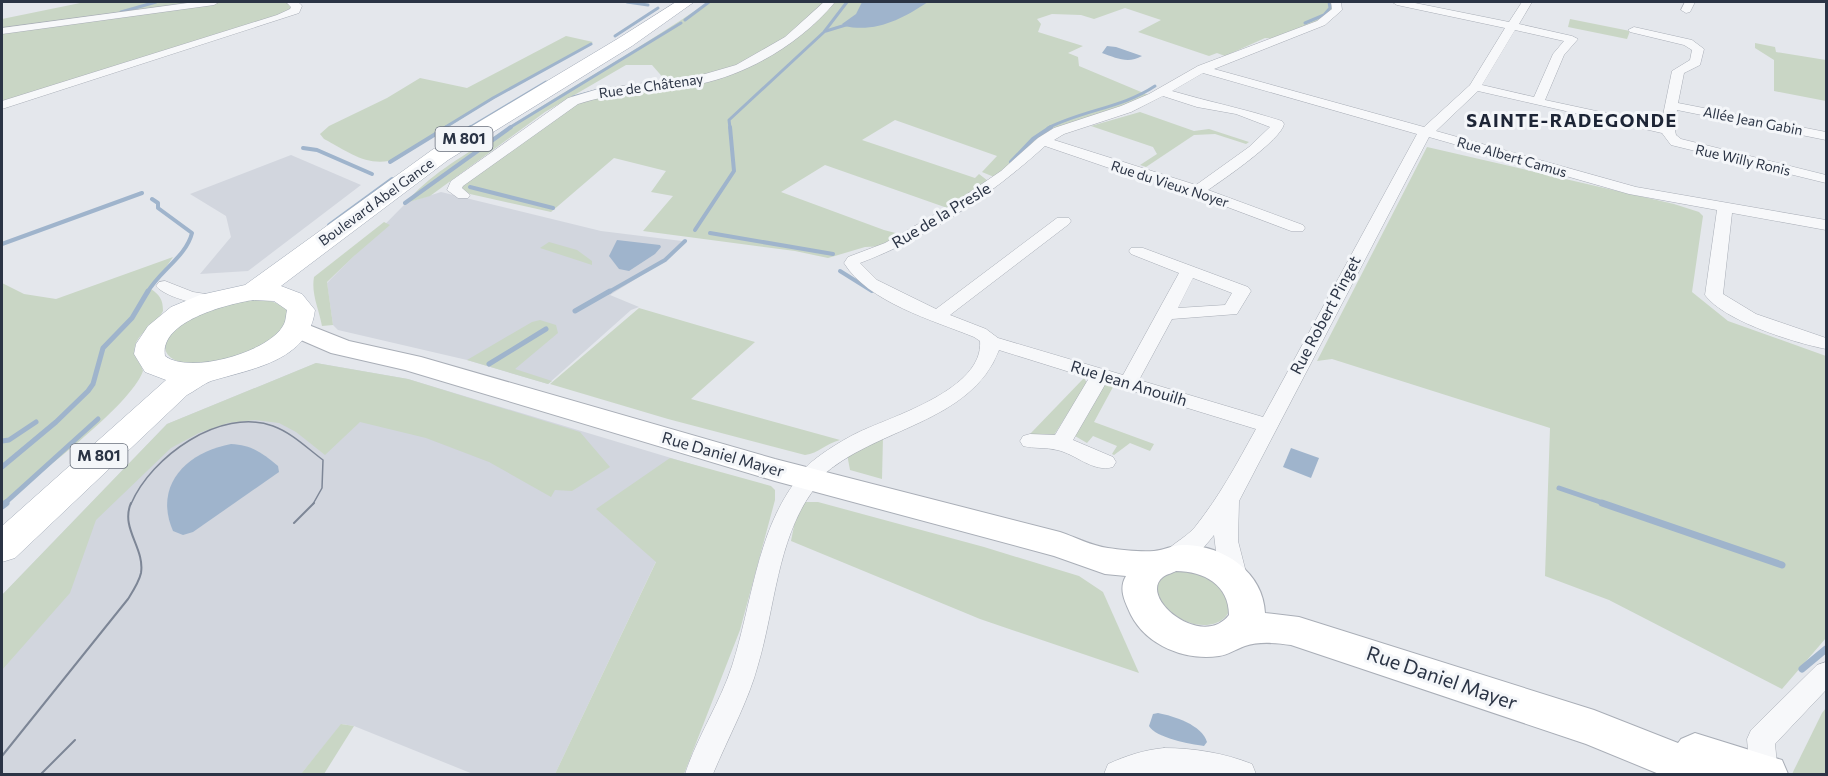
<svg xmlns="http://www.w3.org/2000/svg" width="1828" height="776" font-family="Commissioner,sans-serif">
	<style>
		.built { fill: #d2d6de }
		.green { fill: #c9d6c5 }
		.water { fill: #9fb4cc }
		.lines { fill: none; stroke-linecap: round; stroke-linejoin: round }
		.stream-far3 { stroke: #9fb4cc; stroke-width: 3 }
		.stream-far2 { stroke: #9fb4cc; stroke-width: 4 }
		.stream-far1 { stroke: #9fb4cc; stroke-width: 5 }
		.stream { stroke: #9fb4cc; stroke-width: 7 }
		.minor-casing { stroke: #a9aeb7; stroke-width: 1 }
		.secondary-casing { stroke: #a9aeb7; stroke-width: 2 }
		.primary-casing { stroke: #a3abb8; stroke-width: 1 }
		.minor { fill: #f7f8fa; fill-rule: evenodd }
		.secondary { fill: #fff; fill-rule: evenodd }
		.primary { fill: #fff; fill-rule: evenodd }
		.tram-far1 { stroke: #7d8696; stroke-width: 1.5 }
		.tram { stroke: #7d8696; stroke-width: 2 }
		.labels { text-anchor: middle; stroke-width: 6; stroke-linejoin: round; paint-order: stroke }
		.far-street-label { font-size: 14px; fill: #2b3445; stroke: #f4f6f9 }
		.shield { fill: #f4f6f9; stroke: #676e7b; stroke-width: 1.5 }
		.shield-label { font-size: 15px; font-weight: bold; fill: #2b3445 }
		.street-label { font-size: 16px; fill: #2b3445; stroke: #f4f6f9 }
		.far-district-label { font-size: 18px; font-weight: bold; letter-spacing: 1.5px; fill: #1d2536; stroke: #f4f6f9 }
		.near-street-label { font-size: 20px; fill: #2b3445; stroke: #f4f6f9 }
	</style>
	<rect width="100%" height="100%" fill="#e4e7ec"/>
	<g class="built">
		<path d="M291,155L361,185L248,271L200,274L231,237L226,216L190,194Z"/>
		<path d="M441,192L601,231L682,241L655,267L610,295L639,307L631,310L548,384L467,360L338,330L333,325L327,283L406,203Z"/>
		<path d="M316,363L408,379L701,467L555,774H473L354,726L342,724L301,774H2V595L167,424Z"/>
	</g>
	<g class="green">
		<path d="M85,2H200L2,29V19Z"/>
		<path d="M224,2H285L292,6V11L278,17L2,105V33Z"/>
		<path d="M708,2H1336L1337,10L1332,16L1280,39L1265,38L1225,56L1217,53L1209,56L1138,32L1161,20L1125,8L1094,19L1081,15L1052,14L1037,19L1041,24L1038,32L1083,46L1068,53L1078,57L1079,66L1153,97L1070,126L999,179L982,172L997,156L895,120L862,140L975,178L979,174L992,184L953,210L825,165L781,192L884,230L907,236L885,246L865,247L828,258L795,251L643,231L673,196L651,192L666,171L614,158L551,212L470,194L458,188L569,105L666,81L652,65H626L545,112L430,196L406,203C428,176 461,157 490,139C562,92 637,51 708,2Z"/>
		<path d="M1570,19L1630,31L1627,39L1568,27Z"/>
		<path d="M566,36L593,42L483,105L398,159C367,168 351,153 324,139L320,134L329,126L387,98L420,78L467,88Z"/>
		<path d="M1755,43L1775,47L1776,52L1826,60V101L1774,91V60L1755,48Z"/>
		<path d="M1140,112L1194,131L1209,129L1249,142L1246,144L1215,134L1194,135L1146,167L1140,165L1157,154L1153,147L1091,126Z"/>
		<path d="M1427,147L1674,204L1699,212L1703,216L1692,292L1728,321L1826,356V638L1782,689L1609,600L1545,576L1550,428L1332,359L1317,361Z"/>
		<path d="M384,222L390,225L354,256L327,282L333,325L322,326C319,309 311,294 314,277Z"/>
		<path d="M549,242L577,250L592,261V265L540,248Z"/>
		<path d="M173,257L151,289C160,295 163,300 163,311C157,325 131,335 135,354C136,360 142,365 143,371C130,407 34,477 2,504V283L24,294L56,299Z"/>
		<path d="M252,299C266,300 277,300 288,311V321C282,328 274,339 266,344C246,356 195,372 173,359C150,345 184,319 198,313C215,306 234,304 252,299Z"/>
		<path d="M639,308L755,342L691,399L840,440C825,444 819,453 805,455L668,419L550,384Z"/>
		<path d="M540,320L556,325L558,333L515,369L552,381L548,384L467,360L532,322Z"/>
		<path d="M316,363L408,379L580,432L610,467L572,491L555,490L551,497L489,462L426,438L360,422L325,455L296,432L279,423L255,420L228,423L199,433L171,448L96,520L70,593L2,670V595L167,424Z"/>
		<path d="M1084,378L1087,383L1054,435L1038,436L1030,434Z"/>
		<path d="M1105,384L1113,387L1094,422L1154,444L1150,451L1130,443L1114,455L1112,454L1117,446L1093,436L1087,443L1075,436Z"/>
		<path d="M883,437L882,479L850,470L847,454Z"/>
		<path d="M670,458L771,486L775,490V500L740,630L684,774H555L656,562L596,509Z"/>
		<path d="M805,502H818L984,547L1079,576L1103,592L1139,673L980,619L791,541L798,506Z"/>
		<path d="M1197,569L1229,592C1229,597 1230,605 1229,610C1228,616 1222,621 1216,623C1178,636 1132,582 1174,570C1180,568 1190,569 1197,569Z"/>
		<path d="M1826,708V774H1792L1822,713Z"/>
		<path d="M341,724L354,726L324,774H301Z"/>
	</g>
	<g class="water">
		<path d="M862,2H928C902,19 876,33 844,26L842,24L856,14Z"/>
		<path d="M1107,46L1116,47L1142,56C1128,64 1116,58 1102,53Z"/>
		<path d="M617,240L660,245L661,247L655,254L629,271L619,269L609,256Z"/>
		<path d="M231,444C252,445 262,453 278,466L279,472L193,532L183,535L173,531C153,485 187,452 231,444Z"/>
		<path d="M1291,448L1319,458L1311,478L1283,467Z"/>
		<path d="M1158,713C1174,716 1202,725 1207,742L1204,746C1190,744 1156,738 1149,726L1153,714Z"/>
	</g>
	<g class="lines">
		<g class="stream-far3">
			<path d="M627,2L648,5"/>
			<path d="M121,12L156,2"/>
			<path d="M685,20L709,2"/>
			<path d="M1305,23L1324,15L1330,8L1329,2"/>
			<path d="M826,31L849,24"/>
			<path d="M615,36L658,8"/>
			<path d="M573,97L599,90"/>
			<path d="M444,128L493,98L591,44"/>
			<path d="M469,128L546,82"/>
			<path d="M509,128L681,23"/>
			<path d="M730,128L729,120L824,32L847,2"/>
			<path d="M1048,128C1083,110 1122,108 1155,86"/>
		</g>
		<g class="stream-far2">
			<path d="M454,137L471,127"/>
			<path d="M303,148L317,150L372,174"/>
			<path d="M390,162L447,127"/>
			<path d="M1011,162L1033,139L1051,127"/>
			<path d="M470,187L553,208"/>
			<path d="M405,203L511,127"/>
			<path d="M329,225L392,179"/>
			<path d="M695,230L734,171L730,127"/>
			<path d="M710,233L833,254"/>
			<path d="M2,244L142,193"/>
			<path d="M840,271L872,291"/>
			<path d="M147,293C159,271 186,257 192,233L158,208V203L152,199"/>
			<path d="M607,293L665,260L685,241"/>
		</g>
		<g class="stream-far1">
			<path d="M575,311L610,291"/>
			<path d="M489,364L546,329"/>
			<path d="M2,441L9,440L36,422"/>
			<path d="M2,467L56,422L88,391L93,384L103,348L132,318L148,291"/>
			<path d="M1559,488L1606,504"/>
			<path d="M4,504L98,419"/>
		</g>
		<g class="stream">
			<path d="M1602,503L1782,565"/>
			<path d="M2,506L6,503"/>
			<path d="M1802,669L1826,649"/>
		</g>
		<defs>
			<g id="minor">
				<path d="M195,2H219L214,5L2,34V28Z"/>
				<path d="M286,2C292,1 298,0 302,6L299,13L2,109V101L277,15L290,9L291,7Z"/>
				<path d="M824,2H835C802,42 751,73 700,84C659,92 617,91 578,104L463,186L462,188L470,195L468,198H458L447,190L451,181L568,98L598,89L698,76L736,65L785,37Z"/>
				<path d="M1331,2H1341L1342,10L1325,25L1214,69L1424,127L1470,85L1505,28L1397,5L1392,2H1410L1509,22L1522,2H1532L1519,24L1572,36L1578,39L1564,55L1545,100L1661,125L1672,71L1690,60L1692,50L1684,45L1630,32L1628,30L1634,27L1692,40L1704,49L1700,65L1684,73L1678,103L1826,132V140L1677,110L1674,126L1676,135L1681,139L1826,175V183L1671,145L1662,133L1478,91L1436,131L1636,187L1826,220V230L1732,213L1723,294L1756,314L1826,338V349C1795,343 1724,321 1705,295L1717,210L1629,194L1429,137L1239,501L1238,541L1248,580L1244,587L1236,589L1228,587L1217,559L1214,535C1203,549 1185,571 1165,564L1161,558C1168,545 1185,539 1195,527C1221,494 1236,465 1256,429L1106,383L1073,440L1113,457L1116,462L1113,467C1093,473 1076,454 1057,450C1046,447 1034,449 1023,446L1020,441L1023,436L1030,434L1055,435L1089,378L999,350C971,424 875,427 821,477C818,480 815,487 812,492C777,541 775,608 758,665C749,700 727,740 713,774H685C697,737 720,703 732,666C752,604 756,535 795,482C799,477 801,471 806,467C818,455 844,439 859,432C893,416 984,389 980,341L974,337C932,320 868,302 844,263L848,257L885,243L948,207L1001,171L1038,138L1054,128L1121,106L1149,94L1198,66L1317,21L1332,9ZM1515,30L1564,41L1553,54L1534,97L1482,85ZM1203,73L1417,134L1263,417L1139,380L1172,319L1237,314L1251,291L1248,287L1143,248H1131L1129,251L1131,254L1179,273L1123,375L998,338L986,329L950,315L1069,224L1071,221L1069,218H1057L936,309L877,280L860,263C929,237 991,195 1045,146L1115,170L1158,181L1291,231H1303L1305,228L1303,225L1208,190C1224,179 1281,140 1284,124L1282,121C1246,109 1209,102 1172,91ZM1163,96L1197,107L1236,114L1270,127L1249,147L1196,185L1054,140L1064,134L1131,112ZM1193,278L1232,293L1225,305L1178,308Z"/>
				<path d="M1685,2H1695L1690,12L1686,13L1681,10Z"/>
				<path d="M165,281L193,292L218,296L221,300L218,304C204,307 166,298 156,286L159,282Z"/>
				<path d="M1826,662V690L1775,744L1778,774H1750L1747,739L1751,730L1817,665Z"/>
				<path d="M1164,748C1194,748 1224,753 1252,764L1256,774H1104L1108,764C1126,756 1143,750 1164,748Z"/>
			</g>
			<path id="secondary" d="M296,320L349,341L421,357L775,459L1060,532C1075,537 1092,546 1108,548C1122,550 1140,552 1154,551C1165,550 1174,544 1186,545C1224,546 1263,572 1265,613L1299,617L1594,710L1678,743L1681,739L1695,733L1782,760L1788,774H1659L1586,744L1291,645C1277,643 1259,641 1245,646C1236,649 1228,655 1219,656C1186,661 1147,646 1131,615C1125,602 1118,589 1126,576L1105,574L1054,556L775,481L405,370L331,353L287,334L283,328L287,322ZM1176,571C1204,571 1229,585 1229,615C1202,650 1137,597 1163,577C1167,574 1173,573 1176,571Z"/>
			<path id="primary" d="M676,2H694L632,46L448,160L281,286L302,294L315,310C309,361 251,369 211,381C203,384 195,391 187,395L15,558L2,562V526L166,380L145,372L134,354L136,344L148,326L171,307L200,295L245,285L432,150L619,38ZM253,300L274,301L287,310C286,314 286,320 284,324C271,352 189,375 165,356C159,321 228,304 253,300Z"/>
		</defs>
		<use href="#minor" class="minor-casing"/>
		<use href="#secondary" class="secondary-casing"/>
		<use href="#primary" class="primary-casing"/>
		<use href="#minor" class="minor"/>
		<use href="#secondary" class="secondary"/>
		<use href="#primary" class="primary"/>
		<path class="tram-far1" d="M131,504C151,457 220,407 273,426C292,433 307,448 323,460L322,488L313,504"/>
		<g class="tram">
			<path d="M294,523L314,503"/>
			<path d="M2,756L128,599C133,591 139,582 141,573C145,548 120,528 131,503"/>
			<path d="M41,774L75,740"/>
		</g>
	</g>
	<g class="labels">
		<g class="far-street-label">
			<text transform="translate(651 86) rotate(-8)" y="5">Rue de Châtenay</text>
			<text transform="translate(1753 121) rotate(11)" y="5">Allée Jean Gabin</text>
			<text transform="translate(1512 157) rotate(16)" y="5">Rue Albert Camus</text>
			<text transform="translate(1743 160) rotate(13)" y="5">Rue Willy Ronis</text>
			<text transform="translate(1170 184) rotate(18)" y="5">Rue du Vieux Noyer</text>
			<text transform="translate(376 202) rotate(-36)" y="5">Boulevard Abel Gance</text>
		</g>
		<g class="shield">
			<rect x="435.5" y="127" width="57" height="24" rx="4.5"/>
			<rect x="70.5" y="444" width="57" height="24" rx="4.5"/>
		</g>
		<g class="shield-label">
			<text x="464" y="144">M 801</text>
			<text x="99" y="461">M 801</text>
		</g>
		<g class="street-label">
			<text transform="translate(941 215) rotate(-31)" y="6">Rue de la Presle</text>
			<text transform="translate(1325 315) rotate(-62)" y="6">Rue Robert Pinget</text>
			<text transform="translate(1129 383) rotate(17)" y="6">Rue Jean Anouilh</text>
			<text transform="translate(723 454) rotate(16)" y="6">Rue Daniel Mayer</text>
		</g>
		<g class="far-district-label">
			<text x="1572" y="127">SAINTE-RADEGONDE</text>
		</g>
		<g class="near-street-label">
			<text transform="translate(1442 678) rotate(19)" y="7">Rue Daniel Mayer</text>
		</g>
	</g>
	<rect width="1828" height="776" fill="none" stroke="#2b3445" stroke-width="6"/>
</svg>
